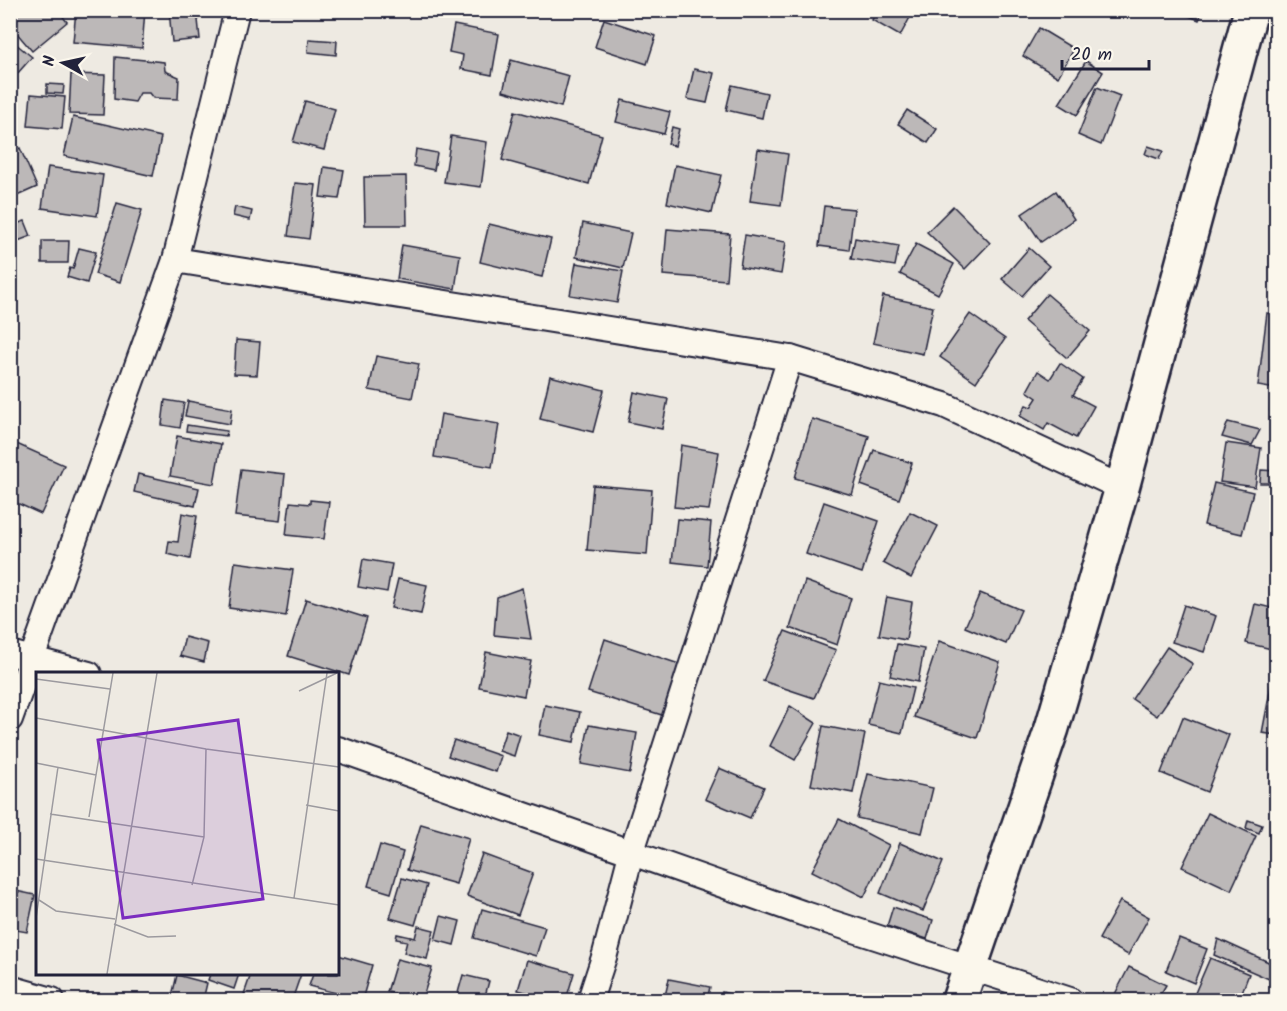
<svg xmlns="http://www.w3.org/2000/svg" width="1287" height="1011" font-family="Kalam,sans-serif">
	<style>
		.building { fill: #bcb8b8; stroke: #22223b; stroke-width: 1.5 }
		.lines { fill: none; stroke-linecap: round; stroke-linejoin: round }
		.street-casing { stroke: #22223b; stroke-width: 28 }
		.secondary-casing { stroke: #22223b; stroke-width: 38 }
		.street { stroke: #fbf7ec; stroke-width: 24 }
		.secondary { stroke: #fbf7ec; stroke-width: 33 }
		.inset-road { fill: none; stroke: #9c9a9f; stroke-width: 1.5 }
		.view { fill: #7b2cbf; fill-opacity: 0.15; stroke: #7b2cbf; stroke-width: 3 }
		.inset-edge { fill: none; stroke: #22223b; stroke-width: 3 }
	</style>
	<rect width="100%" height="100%" fill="#eeeae2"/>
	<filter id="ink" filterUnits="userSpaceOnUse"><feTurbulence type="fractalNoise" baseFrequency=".0167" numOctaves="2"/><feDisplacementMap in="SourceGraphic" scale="12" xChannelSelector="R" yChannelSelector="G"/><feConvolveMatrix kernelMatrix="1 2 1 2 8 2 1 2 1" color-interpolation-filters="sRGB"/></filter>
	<g filter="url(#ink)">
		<g class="building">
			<path d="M17,10H58L67,22L32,51L10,25V16Z"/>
			<path d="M76,10H145L142,48L73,42Z"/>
			<path d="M169,10H197L200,39L172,42Z"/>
			<path d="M877,10H914L900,36L872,20Z"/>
			<path d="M1174,10H1203L1199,20Z"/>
			<path d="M604,19L656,36L647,64L595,47Z"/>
			<path d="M454,25L499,34L492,75L461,69L463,55L449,52Z"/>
			<path d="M1039,28L1074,49L1058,77L1023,56Z"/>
			<path d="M10,39L32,57L17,74L10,68Z"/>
			<path d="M309,39L337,41L336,55L308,52Z"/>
			<path d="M115,57L164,62L165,71L179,77L178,99L153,98L149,93H140L135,102L114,99Z"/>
			<path d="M511,60L569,76L561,107L503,91Z"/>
			<path d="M1086,61L1103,72L1077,115L1059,104Z"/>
			<path d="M694,69L714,73L707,103L687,99Z"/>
			<path d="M71,74L105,75L103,115L69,114Z"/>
			<path d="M47,84L64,85L63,94L47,93Z"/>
			<path d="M732,85L767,93L762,118L726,110Z"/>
			<path d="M1097,87L1120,96L1101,145L1078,135Z"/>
			<path d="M31,94L65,97L62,129L28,126Z"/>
			<path d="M622,100L670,112L664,134L616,122Z"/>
			<path d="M305,101L335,109L324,150L293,142Z"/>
			<path d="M907,110L937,129L928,143L898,124Z"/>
			<path d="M515,111L602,135L589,184L502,160Z"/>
			<path d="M73,117L161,137L153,176L64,156Z"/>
			<path d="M672,127L679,129L675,146L668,144Z"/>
			<path d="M451,136L487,142L481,187L444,182Z"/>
			<path d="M1148,146L1163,151L1159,159L1145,154Z"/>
			<path d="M20,148L37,187L10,199V152Z"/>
			<path d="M416,149L437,153L434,170L414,166Z"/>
			<path d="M758,149L788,154L781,205L750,201Z"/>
			<path d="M675,165L721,175L712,213L667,203Z"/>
			<path d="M48,167L103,175L97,216L42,208Z"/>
			<path d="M324,167L344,170L339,199L320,197Z"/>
			<path d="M406,176L407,225H365L364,177Z"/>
			<path d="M295,183L316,185L309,239L288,236Z"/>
			<path d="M1056,191L1074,219L1041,242L1022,214Z"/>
			<path d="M117,203L142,210L120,282L95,274Z"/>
			<path d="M824,206L854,209L849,250L819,246Z"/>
			<path d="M953,206L990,243L965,269L927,232Z"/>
			<path d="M235,207L252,211L250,220L233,216Z"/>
			<path d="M25,221L31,236L10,244V226Z"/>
			<path d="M583,223L631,233L623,268L576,257Z"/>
			<path d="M489,224L551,239L542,277L480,262Z"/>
			<path d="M667,229L730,234L726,280L663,275Z"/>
			<path d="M745,235L786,242L781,274L740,267Z"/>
			<path d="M855,238L899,246L895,266L851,259Z"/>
			<path d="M42,241H69L68,263H42Z"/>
			<path d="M916,244L954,264L938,294L900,274Z"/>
			<path d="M402,245L460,255L455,289L397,279Z"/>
			<path d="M79,248L96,252L87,283L67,277L70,268L73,269Z"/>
			<path d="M1029,248L1049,266L1022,296L1002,279Z"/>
			<path d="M576,263L623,271L617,303L570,295Z"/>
			<path d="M1047,294L1090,331L1067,358L1024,321Z"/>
			<path d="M883,296L933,307L923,354L873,343Z"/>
			<path d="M1267,313L1276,315V389L1258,386Z"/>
			<path d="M970,314L1005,339L976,382L940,357Z"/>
			<path d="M236,340L260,342L257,375L234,374Z"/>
			<path d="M376,356L419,364L412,398L369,390Z"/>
			<path d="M1060,363L1083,379L1073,395L1094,406L1076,438L1048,423L1044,430L1020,416L1026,405L1031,407L1037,398L1027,391L1038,371L1050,379Z"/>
			<path d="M550,376L604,390L593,432L540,419Z"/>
			<path d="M634,392L668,399L662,429L628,422Z"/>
			<path d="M1272,393L1276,394V412L1270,411Z"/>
			<path d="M165,400L184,403L180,428L162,425Z"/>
			<path d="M188,401L232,409L230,424L185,416Z"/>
			<path d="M441,414L499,424L492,467L434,457Z"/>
			<path d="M812,419L869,436L852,495L795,478Z"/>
			<path d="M1228,422L1260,430L1252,445L1222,437Z"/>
			<path d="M187,425L227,431L226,436L186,431Z"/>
			<path d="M177,436L221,444L214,484L170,476Z"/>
			<path d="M10,441L64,465L41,514L10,500Z"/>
			<path d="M1226,443L1261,448L1255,487L1220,482Z"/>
			<path d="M681,445L719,452L709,510L674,507Z"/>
			<path d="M874,450L912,463L899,499L861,485Z"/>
			<path d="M241,469L285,474L280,521L235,516Z"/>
			<path d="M1261,470L1276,471V483H1260Z"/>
			<path d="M138,474L199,488L195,506L134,492Z"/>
			<path d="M1214,483L1253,492L1242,534L1204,525Z"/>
			<path d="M593,485L652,490L647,555L587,550Z"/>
			<path d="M310,500L329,502L324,539L286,535L290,502L310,504Z"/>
			<path d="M824,502L879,521L862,573L806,554Z"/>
			<path d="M910,512L938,526L911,578L883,563Z"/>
			<path d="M182,513L197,516L190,559L167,554L169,541L178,542Z"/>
			<path d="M677,519L711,522L707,566L672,562Z"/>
			<path d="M363,559L392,564L387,592L358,587Z"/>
			<path d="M235,562L293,570L286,616L229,608Z"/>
			<path d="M398,579L427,585L421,614L391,608Z"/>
			<path d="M805,581L851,598L837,645L790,628Z"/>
			<path d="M522,588L531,639L494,635L497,597Z"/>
			<path d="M980,593L1021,610L1006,644L965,627Z"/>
			<path d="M887,597L912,602L906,640L879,635Z"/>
			<path d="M306,599L367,618L349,675L288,656Z"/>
			<path d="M1255,604L1276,609V650L1246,643Z"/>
			<path d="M1184,605L1216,616L1204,652L1172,642Z"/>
			<path d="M785,631L836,650L814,698L763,681Z"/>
			<path d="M185,637L208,643L204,662L180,656Z"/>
			<path d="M605,639L682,665L665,716L588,692Z"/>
			<path d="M939,641L1000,662L977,738L914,717Z"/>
			<path d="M897,644L924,649L918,682L890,676Z"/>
			<path d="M1167,647L1193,664L1157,716L1132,699Z"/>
			<path d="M486,652L531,661L524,696L479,687Z"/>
			<path d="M879,680L913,688L902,733L868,725Z"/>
			<path d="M1271,686L1276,687V735L1262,733Z"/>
			<path d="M545,705L580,712L574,742L539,735Z"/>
			<path d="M790,706L816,723L795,760L770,746Z"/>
			<path d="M1183,717L1229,735L1207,792L1161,773Z"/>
			<path d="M589,725L637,733L630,773L581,764Z"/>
			<path d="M823,726L865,734L853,793L811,785Z"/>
			<path d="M506,730L520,735L514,756L499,751Z"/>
			<path d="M454,740L501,756L496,772L448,756Z"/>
			<path d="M719,768L764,787L750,818L705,799Z"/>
			<path d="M868,774L933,788L922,833L857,818Z"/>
			<path d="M1208,813L1256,836L1231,890L1182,867Z"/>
			<path d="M839,819L889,845L864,897L812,871Z"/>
			<path d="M1248,820L1262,825L1259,833L1246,828Z"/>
			<path d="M421,824L469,838L456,884L407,870Z"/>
			<path d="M900,843L943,862L923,911L880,893Z"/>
			<path d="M380,845L403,852L391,893L368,886Z"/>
			<path d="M482,854L533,873L518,915L467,896Z"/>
			<path d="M402,878L427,885L415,925L390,918Z"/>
			<path d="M16,891L35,895L27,932L10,929Z"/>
			<path d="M1120,901L1149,917L1128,955L1099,939Z"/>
			<path d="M893,907L933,920L927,939L887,926Z"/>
			<path d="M482,909L545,927L536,956L474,938Z"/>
			<path d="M441,916L460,921L454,945L435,940Z"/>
			<path d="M418,926L434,930L427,959L404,953L407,941L396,939L397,934L415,938Z"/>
			<path d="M1179,938L1207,949L1194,983L1166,971Z"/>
			<path d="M1218,939L1275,965L1269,979L1214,955Z"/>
			<path d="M338,955L372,965L362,1000L309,986L313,974H338Z"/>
			<path d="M1210,958L1249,974L1239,1000H1192Z"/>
			<path d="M397,959L432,968L422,1000L387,992Z"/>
			<path d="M527,960L574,973L566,1000H554L518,990Z"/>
			<path d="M1129,967L1166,985L1157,1000H1124L1114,996Z"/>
			<path d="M210,974H239L234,989L208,980Z"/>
			<path d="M251,974H301L292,1000H242Z"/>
			<path d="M177,975L207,983L203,1000H171Z"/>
			<path d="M463,975L489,981L484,1000H456Z"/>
			<path d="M669,979L710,987L707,1000H664Z"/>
			<path d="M722,992L751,1000H720Z"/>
		</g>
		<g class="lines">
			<defs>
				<g id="street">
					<path d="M175,260L790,358L944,405L1122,488"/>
					<path d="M10,653L89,674"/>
					<path d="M10,719L175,260L237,10"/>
					<path d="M338,749L802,913L1070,1000"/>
					<path d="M10,988L52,1000"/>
					<path d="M590,1000L605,954L631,854L790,358"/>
				</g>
				<path id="secondary" d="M959,1000L1052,728L1122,488L1251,10"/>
			</defs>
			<use href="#street" class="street-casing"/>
			<use href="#secondary" class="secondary-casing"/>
			<use href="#street" class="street"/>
			<use href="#secondary" class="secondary"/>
		</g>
	</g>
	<g transform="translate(36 672)">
		<rect width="303" height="303" fill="#eeeae2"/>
		<path class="inset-road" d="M0,7L74,17M263,19L301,1M0,46L170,77L303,95M0,91L60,103M270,133L303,139M14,142L168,165M53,145L77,1M0,187L303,233M156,213L168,165L170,77M258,226L291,1M3,228L20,239L79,247M0,246L22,95M78,252L112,265L140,264M71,302L121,1"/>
		<path class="view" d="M202,48L227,227L87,246L62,68Z"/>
		<rect width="303" height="303" class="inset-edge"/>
	</g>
	<rect width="1287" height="1011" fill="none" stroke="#fbf7ec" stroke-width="36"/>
	<rect x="18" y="18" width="1251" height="975" fill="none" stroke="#22223b" stroke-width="2" filter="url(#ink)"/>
	<g transform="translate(63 63) rotate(278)" stroke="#fbf7ec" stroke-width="4.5" paint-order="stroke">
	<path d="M0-4.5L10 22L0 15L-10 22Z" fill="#22223b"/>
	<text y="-9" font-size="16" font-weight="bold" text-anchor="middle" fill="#22223b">N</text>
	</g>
	<path d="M1062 60v9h87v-9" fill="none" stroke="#22223b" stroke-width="3"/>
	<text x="1071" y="60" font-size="18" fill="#22223b" stroke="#fbf7ec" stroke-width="4.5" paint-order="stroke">20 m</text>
</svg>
